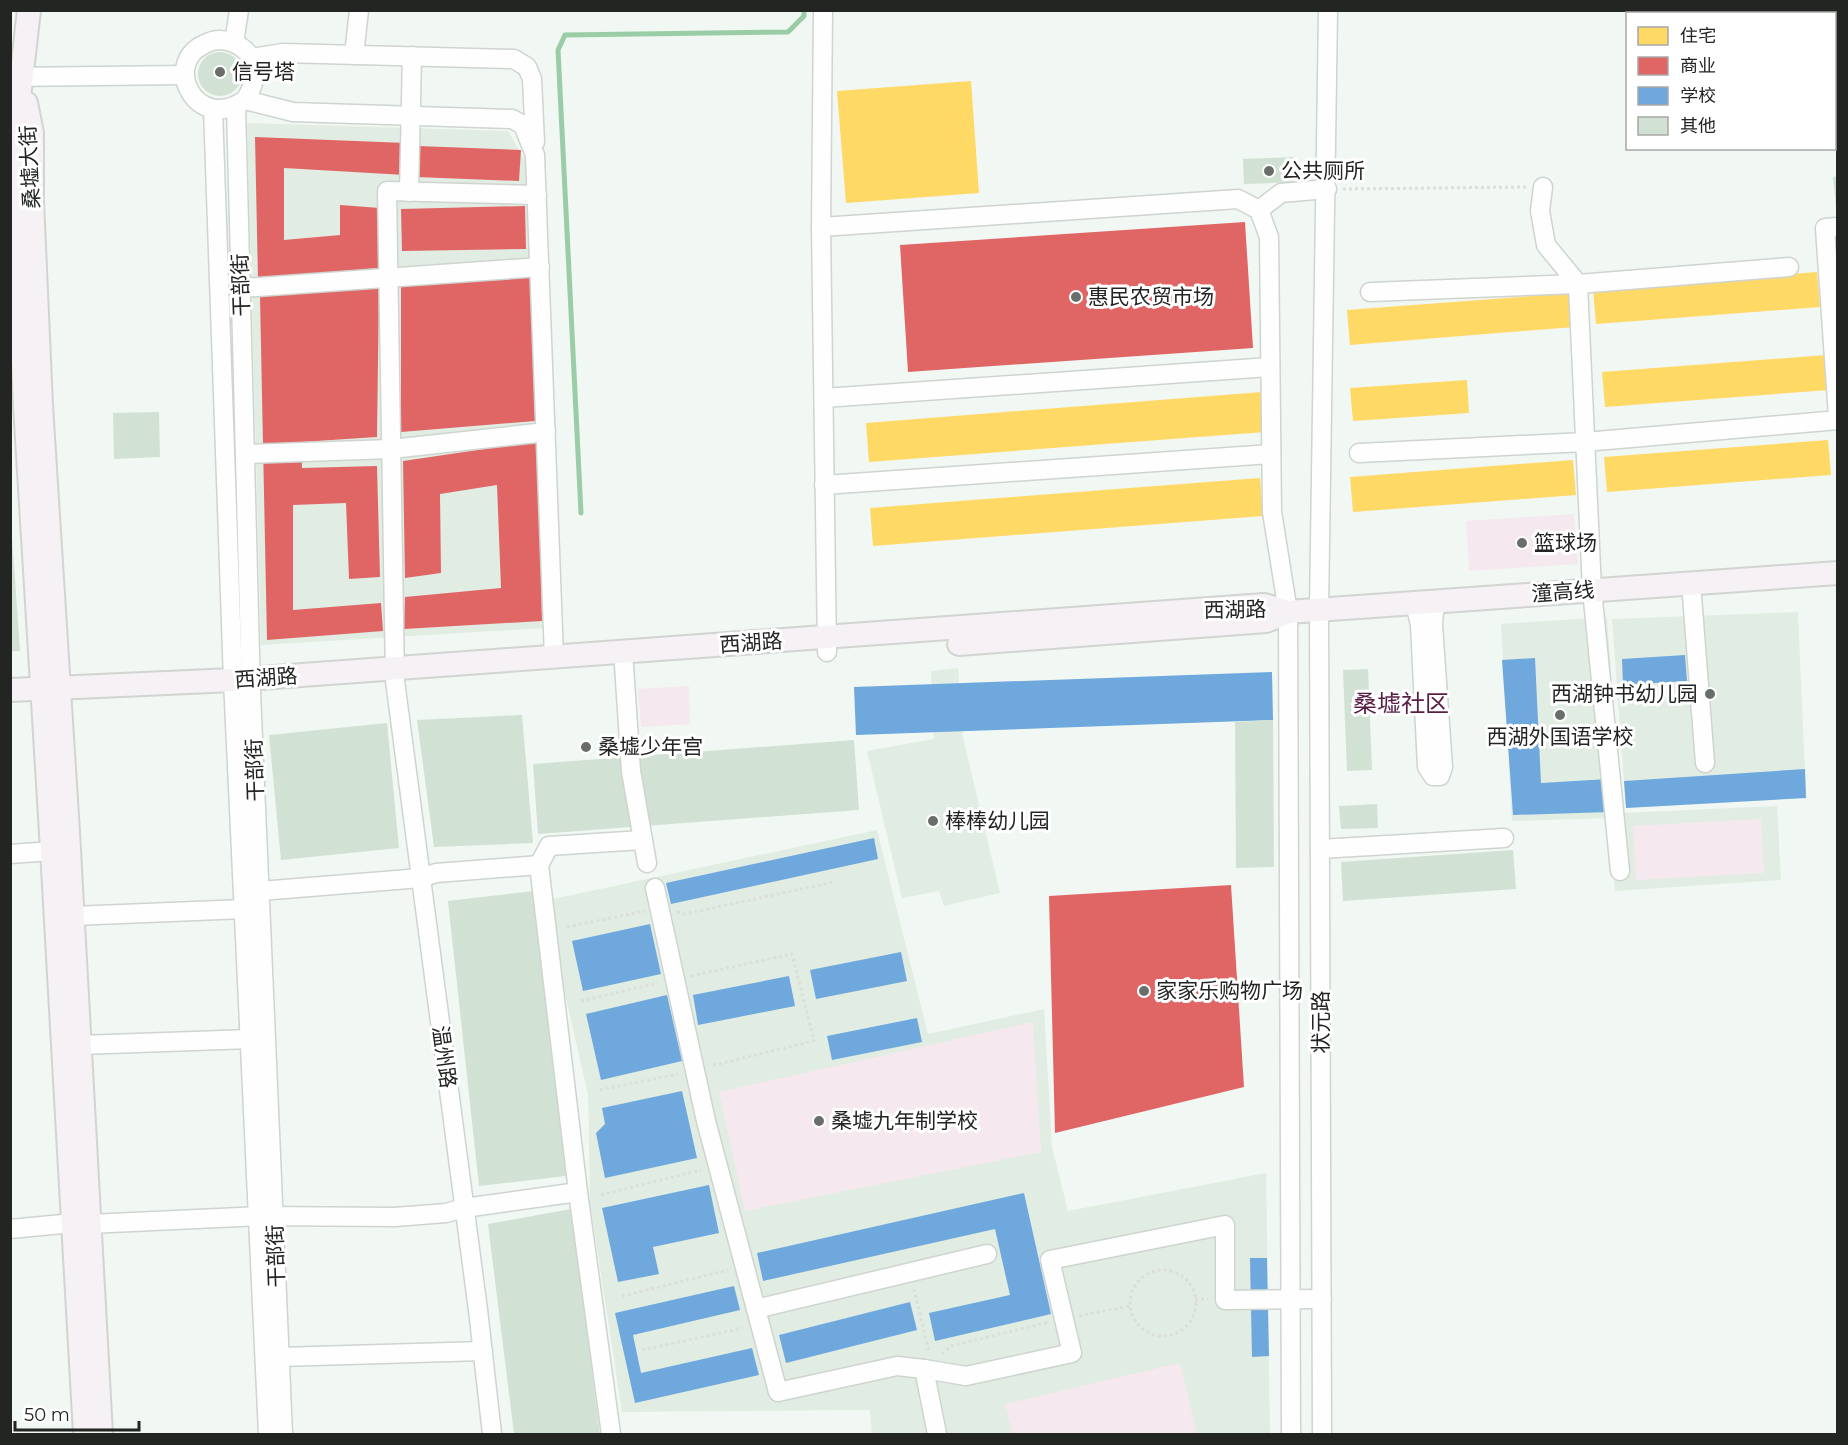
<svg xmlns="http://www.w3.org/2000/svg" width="1848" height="1445" font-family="Montserrat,'Noto Sans SC',sans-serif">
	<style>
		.built { fill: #e1ede3 }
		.green { fill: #f6e8ef }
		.homes { fill: #ffd966 }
		.shops { fill: #e06666 }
		.schools { fill: #6fa8dc }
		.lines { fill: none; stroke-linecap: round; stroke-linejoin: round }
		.stream { stroke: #9acca6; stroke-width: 5 }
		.building { fill: #d1e1d4 }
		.minor-casing { stroke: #cfd4d0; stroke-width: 21 }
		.major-casing { stroke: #d2d4d2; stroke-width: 26 }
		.path { stroke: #dcdedc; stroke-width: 3; stroke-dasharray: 3 3; stroke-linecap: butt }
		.minor { stroke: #fdfefd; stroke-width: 18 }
		.major { stroke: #f5f1f4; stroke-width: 22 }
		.poi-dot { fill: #6a6e6b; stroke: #fff; stroke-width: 2 }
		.labels { text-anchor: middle; stroke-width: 6; stroke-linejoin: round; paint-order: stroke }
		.poi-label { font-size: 21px; fill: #222522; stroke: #fff; text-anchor: start }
		.street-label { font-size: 21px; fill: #222522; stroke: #fff }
		.quarter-label { font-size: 24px; fill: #581d45; stroke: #fff }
	</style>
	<rect width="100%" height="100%" fill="#f1f7f2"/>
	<g class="built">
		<path d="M247,123L508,131L526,162L545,628L261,645Z"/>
		<path d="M1798,612L1806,798L1626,808L1612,619Z"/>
		<path d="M1607,617L1621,813L1777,806L1781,880L1615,891L1609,818L1512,821L1501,624Z"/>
		<path d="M958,668L963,738L1000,893L944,906L939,891L902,898L867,751L934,739L931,671Z"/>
		<path d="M877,830L928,1034L1044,1009L1052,1147L1068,1211L1266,1173L1270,1434H872L870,1410L622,1412L590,1203L588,1095L544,901Z"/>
	</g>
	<g class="green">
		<path d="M1574,514L1578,564L1469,571L1466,521Z"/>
		<path d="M689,686L690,724L641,727L638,689Z"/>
		<path d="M1761,819L1764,873L1636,880L1633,826Z"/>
		<path d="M1033,1022L1041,1152L745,1211L719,1092Z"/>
		<path d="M1180,1363L1197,1434H1013L1005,1404Z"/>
	</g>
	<g class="homes">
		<path d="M971,81L979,193L846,203L837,91Z"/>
		<path d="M1817,272L1820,307L1596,324L1593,289Z"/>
		<path d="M1571,293L1574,327L1350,345L1347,310Z"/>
		<path d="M1826,355L1829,390L1605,407L1602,372Z"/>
		<path d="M1467,380L1469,413L1353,421L1350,388Z"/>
		<path d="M1262,392L1265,432L869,462L866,423Z"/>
		<path d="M1828,440L1831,475L1607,492L1604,457Z"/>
		<path d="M1573,460L1576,495L1353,512L1350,477Z"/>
		<path d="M1260,478L1263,516L873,546L870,508Z"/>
	</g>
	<g class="shops">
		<path d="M255,137L406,143L405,175L284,168V240L340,235V205L380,208L378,268L258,279Z"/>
		<path d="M418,146L521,150L519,181L416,177Z"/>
		<path d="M525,206L526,249L402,251L401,209Z"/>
		<path d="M1245,222L1253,348L908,372L900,245Z"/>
		<path d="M532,275L535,421L401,432V286Z"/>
		<path d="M379,285L377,437L301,442L302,468L377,466L380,577L349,579L346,503L293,505V610L381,603L383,631L267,640L260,297Z"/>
		<path d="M539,441L542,621L404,629L405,597L501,588L497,485L440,494L441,573L405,578L403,461Z"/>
		<path d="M1231,885L1244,1087L1055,1133L1049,896Z"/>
	</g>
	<g class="schools">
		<path d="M1685,655L1687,681L1623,685L1622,659Z"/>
		<path d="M1535,658L1541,783L1608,779L1610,812L1513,815L1502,660Z"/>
		<path d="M1272,672L1273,720L856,735L854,687Z"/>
		<path d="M1805,769L1806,798L1626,808L1624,781Z"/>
		<path d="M874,838L878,859L671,904L666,883Z"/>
		<path d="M650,924L661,974L583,991L572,941Z"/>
		<path d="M901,952L907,981L816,999L810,970Z"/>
		<path d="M789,976L795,1006L698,1025L693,995Z"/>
		<path d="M667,995L682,1061L601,1080L586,1014Z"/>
		<path d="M917,1018L922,1042L832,1060L827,1036Z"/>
		<path d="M682,1091L697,1158L605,1178L596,1133L605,1124L602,1108Z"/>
		<path d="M709,1185L719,1233L653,1247L659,1274L618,1282L602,1208Z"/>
		<path d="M1024,1193L1051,1314L935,1341L929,1313L1010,1295L995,1229L763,1281L757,1253Z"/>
		<path d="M1250,1258H1267L1269,1356L1252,1357Z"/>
		<path d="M734,1286L740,1310L633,1335L641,1373L752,1348L759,1375L635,1403L615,1313Z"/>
		<path d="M910,1302L917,1330L786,1363L779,1335Z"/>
	</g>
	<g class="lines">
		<path class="stream" d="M581,513L558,50L565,35L788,32L804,16V10"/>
	</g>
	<g class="building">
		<circle cx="220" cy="74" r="22"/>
		<path d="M1293,157L1294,182L1244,184L1243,159Z"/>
		<path d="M1838,176V207H1836L1833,177Z"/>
		<path d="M159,412L160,457L114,459L113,413Z"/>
		<path d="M10,537H12L20,651H10Z"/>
		<path d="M1368,669L1372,770L1347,771L1343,670Z"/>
		<path d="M522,715L533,843L434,847L417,720Z"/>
		<path d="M1273,720L1274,867L1236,868L1235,722Z"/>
		<path d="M387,723L399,848L281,860L269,735Z"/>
		<path d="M854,740L859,810L538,834L533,764Z"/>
		<path d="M1377,804L1378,828L1341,829L1339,806Z"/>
		<path d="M1513,850L1516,889L1343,901L1341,862Z"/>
		<path d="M534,891L566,1176L479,1186L448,901Z"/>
		<path d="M571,1209L600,1434H514L488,1224Z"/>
	</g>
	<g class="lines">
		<defs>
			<g id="minor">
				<path d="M823,10L821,227L827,652"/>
				<path d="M234,43L239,10"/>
				<path d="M354,55L359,10"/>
				<path d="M251,58L283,53L514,59L527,67L532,79L535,142"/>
				<path d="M10,77L185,75"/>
				<path d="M245,100C261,77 257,48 227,41C220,39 212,40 205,44C161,63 196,134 245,100L293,112L512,119L523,125L535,155L554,657"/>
				<path d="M236,106L251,692L283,1434"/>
				<path d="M213,109L233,680L268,1434"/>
				<path d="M1543,187L1540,211L1546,245L1578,284L1592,590L1620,871"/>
				<path d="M409,192L412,56"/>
				<path d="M1259,210L1281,193L1327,189"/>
				<path d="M821,227L1238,199L1259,210L1269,237L1272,512L1288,612L1291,1434"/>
				<path d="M1838,227L1825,228L1838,417"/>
				<path d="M242,288L540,267"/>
				<path d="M1370,292L1578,284L1789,267"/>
				<path d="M824,398L1270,367"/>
				<path d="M1359,453L1585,442L1838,420"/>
				<path d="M246,454L391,449L546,432"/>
				<path d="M824,485L1271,454"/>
				<path d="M1691,583L1705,763"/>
				<path d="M1415,603L1420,625L1427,767L1433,776H1440L1443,767L1433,625L1435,601"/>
				<path d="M624,665L631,771L647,863"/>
				<path d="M1320,849L1504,838"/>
				<path d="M10,854L52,851"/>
				<path d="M539,865L578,1192L611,1434"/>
				<path d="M655,888L706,1121L778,1392L897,1366L924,1369L937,1434"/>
				<path d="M72,916L244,909L260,891L421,878L436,873L539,865L549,846L642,840"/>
				<path d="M80,1045L251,1039"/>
				<path d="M89,1224L259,1216L395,1217L446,1213L464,1208L578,1192"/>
				<path d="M10,1229L73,1223"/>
				<path d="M756,1309L987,1254"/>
				<path d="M280,1357L483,1351"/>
				<path d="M924,1369L966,1376L1072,1353L1050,1260L1225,1225V1300L1322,1299"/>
				<path d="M492,1434L478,1310L395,681L387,191L537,195"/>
				<path d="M1322,1434L1319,610L1328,10"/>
			</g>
			<g id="major">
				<path d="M29,10L15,133L16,202L25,406L51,833L85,1434"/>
				<path d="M26,103L32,133V201L41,405L68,832L101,1434"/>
				<path d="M959,644L1266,621L1288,612"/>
				<path d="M10,690L233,680L1264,605L1288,612L1838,573"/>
			</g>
		</defs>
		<use href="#minor" class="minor-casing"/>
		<use href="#major" class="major-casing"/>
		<g class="path">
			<path d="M1343,189L1526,187"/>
			<path d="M677,912L685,914L834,882"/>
			<path d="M567,927L645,911"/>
			<path d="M691,976L792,954L814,1041L710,1066"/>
			<path d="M581,1001L658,983"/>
			<path d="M600,1090L678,1074"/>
			<path d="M601,1195L701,1170"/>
			<circle cx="1163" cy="1303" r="33"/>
			<path d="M914,1289L929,1353"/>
			<path d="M622,1296L728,1270"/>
			<path d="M1195,1299H1208"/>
			<path d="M1079,1316L1130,1306"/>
			<path d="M642,1350L743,1328"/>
			<path d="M942,1354L951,1346L1049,1322"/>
		</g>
		<use href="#minor" class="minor"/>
		<use href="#major" class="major"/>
	</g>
	<g class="poi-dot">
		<circle cx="220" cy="72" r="6"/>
		<circle cx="1269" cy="171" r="6"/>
		<circle cx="1076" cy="297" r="6"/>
		<circle cx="1522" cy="543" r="6"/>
		<circle cx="1710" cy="694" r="6"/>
		<circle cx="1560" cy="715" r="6"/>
		<circle cx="586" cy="747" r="6"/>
		<circle cx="933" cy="821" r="6"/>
		<circle cx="1144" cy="991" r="6"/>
		<circle cx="819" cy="1121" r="6"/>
	</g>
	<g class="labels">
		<g class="poi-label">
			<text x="232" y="79">信号塔</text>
			<text x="1281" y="178">公共厕所</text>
			<text x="1088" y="304">惠民农贸市场</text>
			<text x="1534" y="550">篮球场</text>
			<text x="1698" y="701" text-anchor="end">西湖钟书幼儿园</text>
			<text x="1560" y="744" text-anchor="middle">西湖外国语学校</text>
			<text x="598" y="754">桑墟少年宫</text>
			<text x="945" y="828">棒棒幼儿园</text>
			<text x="1156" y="998">家家乐购物广场</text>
			<text x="831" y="1128">桑墟九年制学校</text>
		</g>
		<g class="street-label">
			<text transform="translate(30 167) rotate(-93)" y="7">桑墟大街</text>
			<text transform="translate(241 285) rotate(-92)" y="7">干部街</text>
			<text transform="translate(1563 592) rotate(-4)" y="7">潼高线</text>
			<text transform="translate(1235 610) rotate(-1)" y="7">西湖路</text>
			<text transform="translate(751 643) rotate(-4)" y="7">西湖路</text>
			<text transform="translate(266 678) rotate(-4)" y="7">西湖路</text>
			<text transform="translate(255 770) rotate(-92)" y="7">干部街</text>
			<text transform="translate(1321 1022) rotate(-90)" y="7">状元路</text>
			<text transform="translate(444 1057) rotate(82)" y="7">温州路</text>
			<text transform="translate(276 1256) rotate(-92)" y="7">干部街</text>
		</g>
		<g class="quarter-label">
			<text x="1401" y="712">桑墟社区</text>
		</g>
	</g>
	<rect width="1848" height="1445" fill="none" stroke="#222522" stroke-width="24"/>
	<rect x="1626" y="12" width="210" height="138" fill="#ffffff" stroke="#a7a8a7" stroke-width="1.5"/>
	<rect x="1638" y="27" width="30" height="18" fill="#ffd966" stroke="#a7a8a7" stroke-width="1.5"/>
	<text x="1680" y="42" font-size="18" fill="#222522">住宅</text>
	<rect x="1638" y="57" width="30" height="18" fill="#e06666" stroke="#a7a8a7" stroke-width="1.5"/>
	<text x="1680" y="72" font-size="18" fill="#222522">商业</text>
	<rect x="1638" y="87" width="30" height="18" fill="#6fa8dc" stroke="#a7a8a7" stroke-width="1.5"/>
	<text x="1680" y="102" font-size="18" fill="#222522">学校</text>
	<rect x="1638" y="117" width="30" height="18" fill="#d1e1d4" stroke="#a7a8a7" stroke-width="1.5"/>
	<text x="1680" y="132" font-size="18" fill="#222522">其他</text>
	<path d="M15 1421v9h124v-9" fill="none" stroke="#222522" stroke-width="3"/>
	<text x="24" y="1421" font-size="18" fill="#222522" stroke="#ffffff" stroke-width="4.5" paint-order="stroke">50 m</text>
</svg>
